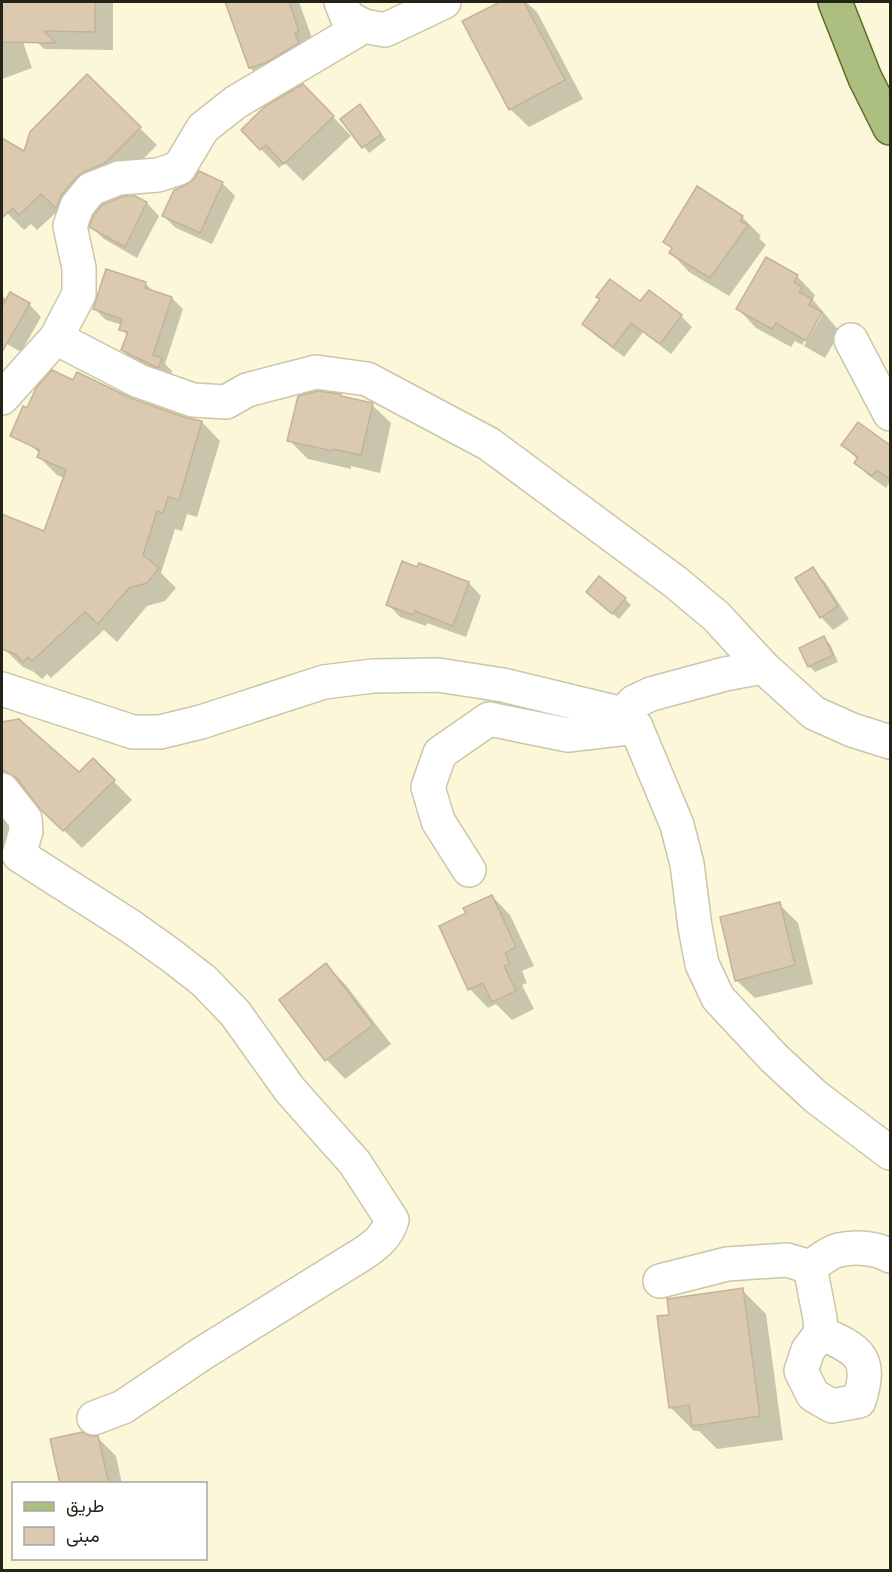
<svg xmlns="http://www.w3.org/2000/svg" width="892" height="1572" font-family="'PT Sans',Vazirmatn,sans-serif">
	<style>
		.shadow { fill: #0003 }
		.building { fill: #dccab0; stroke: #c4b299; stroke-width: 1.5 }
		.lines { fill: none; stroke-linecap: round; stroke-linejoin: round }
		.minor-casing { stroke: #cac6a9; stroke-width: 36 }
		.major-casing { stroke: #596d25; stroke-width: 36 }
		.minor { stroke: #fff; stroke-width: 33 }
		.major { stroke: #acbf81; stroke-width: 33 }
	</style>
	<rect width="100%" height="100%" fill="#fbf7d8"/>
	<g class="shadow">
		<path d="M2,2H9L32,68L2,79Z"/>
		<path d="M26,2H113V50L44,49L25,30Z"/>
		<path d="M227,2H299L316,49L268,85L250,68Z"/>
		<path d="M503,2H526L537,12L583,99L529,127L510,109L464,22Z"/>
		<path d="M88,77L157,145L122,180L59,210L37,230L31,224L24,230L2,208V140L24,153Z"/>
		<path d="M322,105L351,136L303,181L285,163L279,168L243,130Z"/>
		<path d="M366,112L386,140L369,153L342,119Z"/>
		<path d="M222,183L235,196L212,244L176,228L163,216Z"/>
		<path d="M134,197L147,203L159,216L137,258L104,239L91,227Z"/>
		<path d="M742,217L761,236L759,238L766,245L729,296L689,272L671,253L673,250L665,242Z"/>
		<path d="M797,276L815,295L813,300L840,332L825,358L804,346L822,315L820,313L802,345L795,341L791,347L756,328L738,309Z"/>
		<path d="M145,283L155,293L172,298L183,309L165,364L172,371L170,378L134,361L122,350L128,336L121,329L122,325L106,320L95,309Z"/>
		<path d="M2,296L7,300L29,304L41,317L21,352L2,341Z"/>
		<path d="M640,303L681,316L692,327L671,354L643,332L624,357L595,335L584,324Z"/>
		<path d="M74,382L202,422L220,441L197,517L187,514L182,531L175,529L161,573L176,588L165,601L147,606L117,642L104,630L51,678L47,674L42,679L34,672L23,667L4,649L17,635L2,620V516L44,533L64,478L57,475L38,456L40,454L30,444Z"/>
		<path d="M343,398L372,405L391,423L380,473L351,466V469L308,459L289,440Z"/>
		<path d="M843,445L890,447V482L886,488L868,475L856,463L858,460Z"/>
		<path d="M419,565L469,583L481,596L466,637L427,623L426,626L400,617L388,604Z"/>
		<path d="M812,569L825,582L849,619L833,630L821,617Z"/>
		<path d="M593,598L625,599L631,605L619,619Z"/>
		<path d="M824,638L830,644L838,662L815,672L809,666Z"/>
		<path d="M18,721L79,774L93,760L132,800L82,848L41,808L28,790H18L2,813L6,822L17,837L2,850V724Z"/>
		<path d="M492,896L510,915L534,966L522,971L527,983L522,985L534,1009L512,1020L496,1004L488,1008L470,989L468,914Z"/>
		<path d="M779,904L798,923L813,984L755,998L736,980Z"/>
		<path d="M326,965L345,984L391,1044L345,1079L327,1060L281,1000Z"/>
		<path d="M742,1290L766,1314L783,1440L717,1449L699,1431H694L670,1407V1316Z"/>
		<path d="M97,1437L116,1456L122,1484H62L90,1438Z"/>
	</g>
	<g class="building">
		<path d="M2,2H95V32L44,31L56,43L2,42Z"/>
		<path d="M225,2H289L299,31L295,33L299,43L266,63L249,68Z"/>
		<path d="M500,2H524L565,80L509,110L462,21Z"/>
		<path d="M87,74L141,127L105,163L84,172L77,177L62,194L56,208L41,194L19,215L13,208L2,218V138L24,151L30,132Z"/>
		<path d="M303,84L334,116L284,164L266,145L260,150L241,130L264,107Z"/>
		<path d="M360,104L381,134L362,148L340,119Z"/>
		<path d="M199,171L223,182L200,233L162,216L174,190L186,185L195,178Z"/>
		<path d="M697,186L743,216L740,221L748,225L710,278L669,253L672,248L663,242Z"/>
		<path d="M123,196H135L147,202L125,247L89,227L94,215L102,205Z"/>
		<path d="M766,257L798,275L794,282L802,287L799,292L812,299L809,305L822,312L806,341L776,323L772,329L736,309Z"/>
		<path d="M106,269L146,282L145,288L172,297L153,355L162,358L158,368L121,350L128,332L119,330L122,319L93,309Z"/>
		<path d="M610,279L640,301L649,290L682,315L660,344L631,323L613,347L582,324L600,299L596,297Z"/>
		<path d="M10,292L30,303L2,352V307Z"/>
		<path d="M52,370L73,380L77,372L133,399L187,418L202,421L179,500L168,497L163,513L157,511L143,555L159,568L147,583L129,588L98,624L85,612L32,661L28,657L23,662L15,654L2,649V514L44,531L66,470L37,457L40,450L10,436L23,406L27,408L36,388Z"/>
		<path d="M317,391L341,394V396L373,403L361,455L333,449L332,451L287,441L298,396Z"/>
		<path d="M858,422L891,446V480L877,470L872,476L854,463L858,457L841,445Z"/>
		<path d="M402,561L417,567L419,563L469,582L453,626L415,611L413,615L386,605Z"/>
		<path d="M813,567L838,606L820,618L795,578Z"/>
		<path d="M599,576L626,598L612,614L586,592Z"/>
		<path d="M824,636L833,655L808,667L799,648Z"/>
		<path d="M19,719L79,772L93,758L115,780L63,831L40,809L17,778L2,770V722Z"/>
		<path d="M492,895L516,947L505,953L510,964L504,966L516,991L492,1002L483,983L468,990L439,926L466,913L463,908Z"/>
		<path d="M780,902L795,965L735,981L720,917Z"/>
		<path d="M326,963L373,1025L325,1061L279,1000Z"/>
		<path d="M743,1288L760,1416L692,1426L689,1405L669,1408L657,1316L669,1315L667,1299Z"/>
		<path d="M82,1432L90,1436H98L109,1484H60L50,1439Z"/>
	</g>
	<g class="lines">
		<defs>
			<g id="minor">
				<path d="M341,2L347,17L364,26L385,30L444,2"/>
				<path d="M56,338L139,381L193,400L226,402L247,390L316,372L367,379L489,444L674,581L716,616L763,667L814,713L852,730L890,742"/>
				<path d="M851,340L890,414"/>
				<path d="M2,398L56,338L79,294V268L70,226L77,206L91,189L119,178L158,175L179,168L203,128L236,102L364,26"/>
				<path d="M763,667L725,674L651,694L634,702L623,714L636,727L677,825L687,864L695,927L702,964L718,998L774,1058L816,1097L890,1153"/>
				<path d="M2,689L133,732H160L201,722L324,682L373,676L438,675L503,685L623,714"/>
				<path d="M2,790L25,819L26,831L19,855L130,926L172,956L204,981L235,1013L290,1090L355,1163L392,1220C387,1236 377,1244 364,1253L203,1353L123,1407L94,1418"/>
				<path d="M469,870L438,821L428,787L440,753L489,719L568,735L636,727"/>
				<path d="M810,1267L820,1318L821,1333L808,1350L801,1371L813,1395L832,1406L859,1401C873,1357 859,1350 821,1333"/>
				<path d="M660,1281L727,1264L787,1260L810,1267C818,1262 829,1252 839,1250C855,1246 877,1248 890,1256"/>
			</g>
			<path id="major" d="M835,2L865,78L890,128"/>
		</defs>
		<use href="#minor" class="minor-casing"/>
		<use href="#major" class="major-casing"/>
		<use href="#minor" class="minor"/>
		<use href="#major" class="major"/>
	</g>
	<rect width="892" height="1572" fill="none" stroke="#242317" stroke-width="6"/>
	<rect x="12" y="1482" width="195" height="78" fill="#ffffff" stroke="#a7a7a2" stroke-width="1.5"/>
	<rect x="24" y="1502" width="30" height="9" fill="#acbf81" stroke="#a7a7a2" stroke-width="1.5"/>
	<text x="66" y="1512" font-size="18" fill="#242317">طريق</text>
	<rect x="24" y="1527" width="30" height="18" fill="#dccab0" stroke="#a7a7a2" stroke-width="1.5"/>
	<text x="66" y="1542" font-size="18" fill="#242317">مبنى</text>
</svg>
